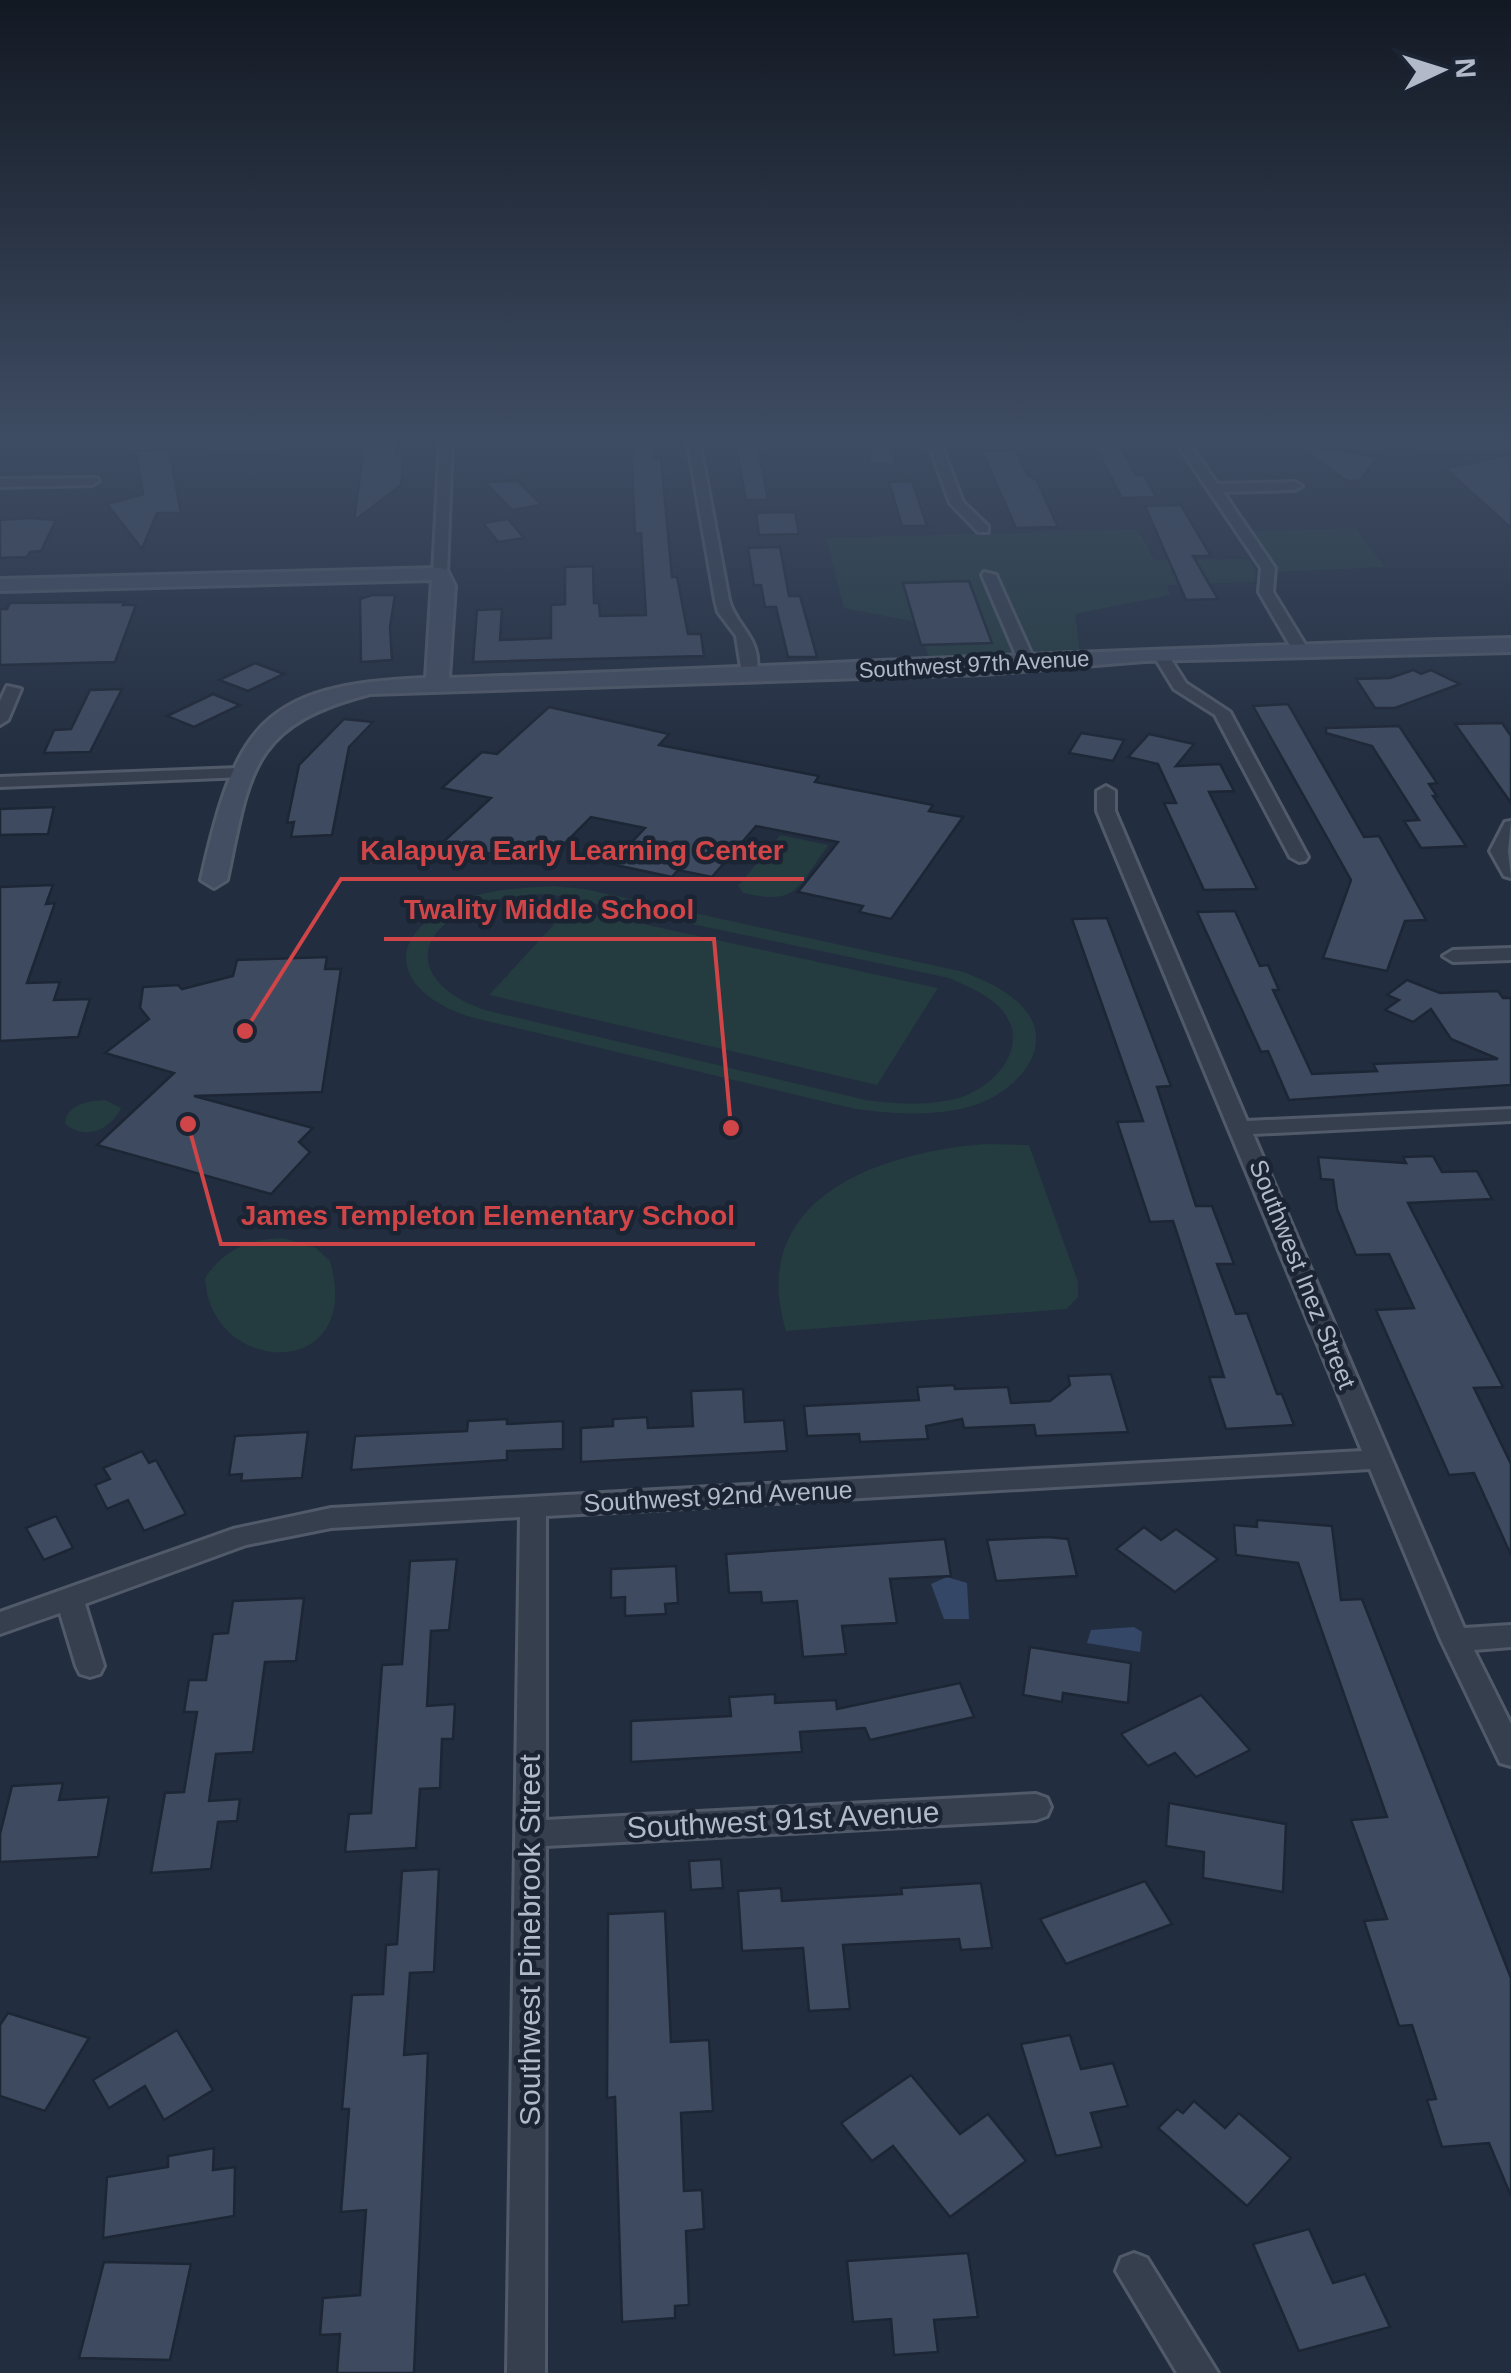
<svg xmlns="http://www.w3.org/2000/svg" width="1511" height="2373" font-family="Arial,sans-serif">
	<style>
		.green { fill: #243b3f; fill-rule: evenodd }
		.water { fill: #344767 }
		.building { fill: #3e4a5f; stroke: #1d2635; stroke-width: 2.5 }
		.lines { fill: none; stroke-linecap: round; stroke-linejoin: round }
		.street-casing { stroke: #515a69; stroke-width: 6 }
		.secondary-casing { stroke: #515a69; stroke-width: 6 }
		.street { fill: #363f4e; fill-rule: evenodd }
		.secondary { fill: #444e62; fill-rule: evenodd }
		.labels { text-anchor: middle; stroke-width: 9; stroke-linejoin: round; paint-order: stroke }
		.far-street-label { font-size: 22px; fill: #b2baca; stroke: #1b2433 }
		.street-label { font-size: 25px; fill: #b2baca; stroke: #1b2433 }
		.near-street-label { font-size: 30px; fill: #b2baca; stroke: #1b2433 }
		.leader { fill: none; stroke: #cf4548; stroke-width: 4 }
		.callout-dot { fill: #cf4548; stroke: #1b2433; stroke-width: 4 }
		.callout-label { font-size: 28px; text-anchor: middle; font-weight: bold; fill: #cf4548; stroke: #1b2433; stroke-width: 9; stroke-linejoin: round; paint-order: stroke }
	</style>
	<rect width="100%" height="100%" fill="#222d3f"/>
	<g class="green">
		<path d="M206,439H283L280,452L201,455Z"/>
		<path d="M1406,439H1511V451L1418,453Z"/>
		<path d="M1356,528L1385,567L1277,572L1252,531Z"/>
		<path d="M1138,529L1154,560L1249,559L1256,570L1255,582L1167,585L1170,595L1075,614L1080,653L929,658L917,622L844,608L826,538Z"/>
		<path d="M780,835L829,845C796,887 800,906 743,893L738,886Z"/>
		<path d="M553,886L585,889L964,972C983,980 1003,988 1019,1003C1062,1044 1016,1093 972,1106C934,1117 895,1114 855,1109L470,1017C400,995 377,942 454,904C484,889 519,888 553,886ZM549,894L949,978C966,986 983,992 997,1005C1035,1040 998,1086 959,1098C928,1106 897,1104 866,1100L485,1010C421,989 402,939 473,907C497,897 523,895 549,894Z"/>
		<path d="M569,908L938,988L877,1085L489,995Z"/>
		<path d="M105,1100L121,1108C111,1130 85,1141 65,1124C66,1104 88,1101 105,1100Z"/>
		<path d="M985,1144L1029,1145L1078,1282V1297L1067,1309L786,1331C745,1198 880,1152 985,1144Z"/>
		<path d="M283,1238L316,1248L330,1261C365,1382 210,1378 205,1278C224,1249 249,1239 283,1238Z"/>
	</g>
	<g class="water">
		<path d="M947,1577L967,1583L969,1619H944L931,1584Z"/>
		<path d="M1134,1627L1142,1632L1140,1652L1087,1643L1091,1630Z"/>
	</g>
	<g class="building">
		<path d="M365,439H398L396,454L404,453L401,485L354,521Z"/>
		<path d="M872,439H890L895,465L869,464Z"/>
		<path d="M1091,439H1116L1136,475H1144L1156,497L1122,498Z"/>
		<path d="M735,441H757L768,500H746Z"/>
		<path d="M653,443L654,458H661L672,577H677L688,634H701L704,656L473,662L477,610L502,609L500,640L551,638V605L565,604V567L593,566L594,603H599L600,616L646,615L641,533L635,534L631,444Z"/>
		<path d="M1296,444L1378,457L1359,481H1347Z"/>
		<path d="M169,449L181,513H157L142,549L107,504L143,494L136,451Z"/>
		<path d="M1009,450L1018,455L1027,475L1036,479L1058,527L1016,528L982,451Z"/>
		<path d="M1511,455V528L1445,468Z"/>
		<path d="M518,481L542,505L512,510L485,482Z"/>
		<path d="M912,481L927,526H902L889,482Z"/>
		<path d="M1181,505L1211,556H1193L1218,599L1186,600L1145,506Z"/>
		<path d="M795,512L799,534L759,535L756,513Z"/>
		<path d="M31,518L56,520L41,551L30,552L27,557L0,558V520Z"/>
		<path d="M508,519L524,538L498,542L483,523Z"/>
		<path d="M780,547L789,596H800L817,657H788L776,607H765L761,585H754L748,548Z"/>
		<path d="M969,581L992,643L921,645L903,583Z"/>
		<path d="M372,595H395L390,627L392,660L361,662L360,599Z"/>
		<path d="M125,602L123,605H136L115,662L0,665V609H7L10,603Z"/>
		<path d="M255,663L284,674L248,691L219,680Z"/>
		<path d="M1413,670L1421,674L1431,670L1460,684L1395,708H1375L1356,679L1390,678Z"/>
		<path d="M122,689L90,752L44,753L54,730L71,729L90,690Z"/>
		<path d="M213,694L240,705L194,727L167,716Z"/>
		<path d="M1288,704L1364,837L1379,836L1426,920L1405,921L1387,971L1323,958L1351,880L1253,706Z"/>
		<path d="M549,707L669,734L659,745L819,776L815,782L933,805L929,811L963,817L891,919L859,912L863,906L798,892L838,842L756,826L712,877L678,870L672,877L611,864L645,828L591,817L543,865L442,843L491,798L442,788L482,752L497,754Z"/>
		<path d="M344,719L373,722L349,747L332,835L291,837L294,822L287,823L299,765Z"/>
		<path d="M1502,723L1511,736V803L1455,724Z"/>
		<path d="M1399,726L1437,783L1429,784L1437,796H1433L1466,846L1421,848L1404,821L1419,820L1372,746L1326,733V728Z"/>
		<path d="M1081,733L1124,740L1113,761L1069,753Z"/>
		<path d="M1149,734L1194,744L1176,766L1220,764L1234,791L1209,792L1257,889L1204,890L1164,803H1176L1158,764L1128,757Z"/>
		<path d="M54,807L48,834L0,835V809Z"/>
		<path d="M53,885L46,904L55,903L27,983L60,982L54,1000L90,999L78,1037L0,1041V887Z"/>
		<path d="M1235,911L1260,966L1268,965L1279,990H1273L1312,1074L1377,1071L1373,1064L1498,1059L1451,1039L1431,1009L1413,1022L1385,1010L1399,1000L1387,995L1407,980L1440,993L1498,991L1503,998H1511V1085L1289,1100L1268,1051L1261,1052L1197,912Z"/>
		<path d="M1107,918L1171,1086L1157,1087L1196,1206H1212L1234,1264H1217L1236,1314L1247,1313L1277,1394H1282L1294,1425L1226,1429L1209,1377H1224L1173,1221L1150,1222L1117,1122L1143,1121L1072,919Z"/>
		<path d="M327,957L325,969H341L322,1092L194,1096L313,1128L299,1142L310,1152L271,1194L97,1145L174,1073L105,1053L149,1019L140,1008L143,987L178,985L182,989L233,976L237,960Z"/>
		<path d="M1433,1156L1442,1172L1477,1171L1492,1199L1408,1203L1503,1387L1474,1388L1511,1464V1555L1474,1473L1449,1475L1376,1310L1414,1308L1389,1254L1356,1255L1337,1209L1333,1180L1321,1179L1318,1157L1406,1163L1403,1157Z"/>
		<path d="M1111,1374L1128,1432L1036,1436L1034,1425L964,1428L962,1419L926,1426L928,1439L860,1442L859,1434L807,1436L804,1406L919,1400L917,1387L954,1385L955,1389L1008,1387L1011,1403L1050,1401L1070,1385L1068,1376Z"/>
		<path d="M743,1389L745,1422L784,1420L787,1451L581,1462V1428L613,1426V1419L647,1417L648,1428L693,1426L691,1391Z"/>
		<path d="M507,1419V1424L563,1421V1449L507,1451V1460L351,1470L355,1436L467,1431L468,1421Z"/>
		<path d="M308,1432L302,1478L241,1481L242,1474L229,1475L235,1436Z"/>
		<path d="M142,1451L149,1463L156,1460L186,1514L144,1531L128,1500L107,1509L95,1485L110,1479L103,1468Z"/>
		<path d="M56,1516L73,1548L44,1560L26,1528Z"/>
		<path d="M1257,1520L1332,1526L1341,1600L1362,1599L1511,1978V2196L1489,2143L1442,2147L1427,2100L1436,2099L1412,2025L1399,2026L1364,1921L1387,1919L1351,1820L1387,1817L1298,1563L1236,1555L1234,1525L1257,1527Z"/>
		<path d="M1144,1527L1161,1540L1176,1529L1218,1559L1175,1592L1116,1549Z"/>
		<path d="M1048,1537L1068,1539L1077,1576L996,1581L987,1540Z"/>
		<path d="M945,1539L951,1576L890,1579L897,1623L842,1626L846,1654L803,1657L797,1601L762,1603L761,1592L729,1593L726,1554Z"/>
		<path d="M457,1559L449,1630L431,1631L427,1706L455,1704L453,1739H442L440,1788L420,1789L416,1848L345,1852L349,1814L371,1813L382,1665L402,1664L410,1561Z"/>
		<path d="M676,1566L678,1603L665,1604L666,1614L625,1616V1597L611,1598V1569Z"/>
		<path d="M304,1598L296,1661L265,1662L253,1752L216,1754L209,1801L240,1799L237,1821L218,1822L211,1869L151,1873L165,1793L184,1792L197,1712H184L189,1680H206L213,1634L228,1633L233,1601Z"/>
		<path d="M1030,1647L1131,1663L1128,1703L1063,1693L1062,1702L1023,1695Z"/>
		<path d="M960,1683L974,1717L870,1740L865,1728L800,1732L802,1752L631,1762V1721L731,1716L729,1697L775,1694V1703L836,1700L837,1709Z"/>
		<path d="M1201,1695L1250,1750L1196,1777L1175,1753L1148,1766L1121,1734Z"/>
		<path d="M63,1783L59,1800L109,1797L98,1857L0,1862V1834L12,1786Z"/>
		<path d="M1169,1803L1286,1824L1283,1892L1203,1878L1204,1852L1166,1846Z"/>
		<path d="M721,1859L723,1888L691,1890L689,1861Z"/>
		<path d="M439,1869L434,1972L410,1973L404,2055L428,2053L414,2373H337L340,2334L320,2335L323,2298L360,2295L366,2210L341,2212L349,2109H342L352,1995L383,1994L386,1945L397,1944L402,1871Z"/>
		<path d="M1145,1881L1172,1924L1066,1964L1040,1919Z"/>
		<path d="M981,1883L992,1948L961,1950L959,1939L843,1945L850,2009L809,2011L803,1948L742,1951L738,1891L781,1888L782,1901L902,1894L901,1888Z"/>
		<path d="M665,1911L671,2042L709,2040L713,2111L681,2113L684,2191L702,2190L704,2229L686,2231L689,2305L675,2306V2318L622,2322L615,2097L607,2098L608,1914Z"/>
		<path d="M8,2013L89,2038L45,2111L0,2096V2025Z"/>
		<path d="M177,2030L213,2090L164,2120L145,2086L109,2108L93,2080Z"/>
		<path d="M1070,2035L1081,2069L1113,2063L1128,2106L1091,2113L1102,2147L1056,2156L1021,2044Z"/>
		<path d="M911,2075L960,2134L988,2114L1026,2161L950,2217L893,2146L872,2161L841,2123Z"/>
		<path d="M1194,2101L1225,2128L1239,2113L1291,2158L1247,2206L1158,2128L1177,2109L1183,2113Z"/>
		<path d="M214,2148L213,2170L235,2167L234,2216L103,2238L107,2177L168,2167V2156Z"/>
		<path d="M1309,2229L1333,2283L1365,2274L1390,2327L1299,2351L1253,2244Z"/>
		<path d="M968,2253L978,2317L934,2320L938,2352L894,2355L891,2319L853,2322L847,2261Z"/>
		<path d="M104,2262L191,2264L170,2360L79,2358Z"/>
	</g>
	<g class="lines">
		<defs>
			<g id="street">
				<path d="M440,439H452L447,574L440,578L433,574Z"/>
				<path d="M687,439H699L729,600C737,629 764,638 756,677L742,674L736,636L718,612L715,600Z"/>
				<path d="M927,439H939L963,502L988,526V532H978L950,503Z"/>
				<path d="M1174,439H1186L1217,484L1295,482L1302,486L1295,490L1223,492L1275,568L1273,592L1308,649L1305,652L1292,649L1259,592L1261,568Z"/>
				<path d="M97,478L99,481L92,485L0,487V479Z"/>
				<path d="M984,572L996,575L1036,664L1034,667L1020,664L982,575Z"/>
				<path d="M1155,650H1165L1186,683L1230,712L1308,857L1305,861L1299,862L1290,857L1215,715L1174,689L1152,653Z"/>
				<path d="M7,686L21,689L8,720L0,725V701Z"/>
				<path d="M239,768L248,773L245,777L0,787V777Z"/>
				<path d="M1106,786L1115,791V811L1247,1121L1511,1109V1121L1253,1134L1464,1628L1511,1625V1647L1474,1650L1511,1724V1766L1500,1763L1441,1640L1370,1469L546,1516V1820L1036,1794L1047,1798L1051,1807L1047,1816L1036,1820L546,1846L545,2373H507L520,1517L331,1528L246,1545L85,1604L104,1666L100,1674L90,1677L80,1674L76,1666L60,1613L0,1634V1612L233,1529L331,1508L1362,1451L1097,811V791Z"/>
				<path d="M1511,821L1508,851L1511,878L1504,876L1490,851L1505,822Z"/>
				<path d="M1511,948V960L1453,962L1443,956L1453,950Z"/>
				<path d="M1134,2253L1147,2258L1218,2373H1177L1116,2271L1121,2258Z"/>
			</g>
			<path id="secondary" d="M440,568L447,570L455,586L449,678C803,666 1157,647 1511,638V652L1145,661L984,674L370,694C251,725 250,770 227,880L214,888L201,880C235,728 260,684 426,678L432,580L0,591V579Z"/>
		</defs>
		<use href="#street" class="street-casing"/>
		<use href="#secondary" class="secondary-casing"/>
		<use href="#street" class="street"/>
		<use href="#secondary" class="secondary"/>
	</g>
	<linearGradient id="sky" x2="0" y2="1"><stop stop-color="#131923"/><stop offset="0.57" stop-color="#3e4c63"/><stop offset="1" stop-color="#3e4c63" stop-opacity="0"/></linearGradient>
	<rect width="1511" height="771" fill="url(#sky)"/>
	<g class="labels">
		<g class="far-street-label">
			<text transform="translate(974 664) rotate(-3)" y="8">Southwest 97th Avenue</text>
		</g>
		<g class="street-label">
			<text transform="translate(1303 1274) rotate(68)" y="9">Southwest Inez Street</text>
			<text transform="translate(718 1496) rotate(-3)" y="9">Southwest 92nd Avenue</text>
		</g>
		<g class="near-street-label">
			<text transform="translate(783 1820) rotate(-3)" y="10">Southwest 91st Avenue</text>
			<text transform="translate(530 1940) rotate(-90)" y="10">Southwest Pinebrook Street</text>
		</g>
	</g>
	<path class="leader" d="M245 1031L341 879H804M731 1128L714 939H384M188 1124L221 1244H755"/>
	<g class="callout-dot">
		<circle cx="245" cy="1031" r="10"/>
		<circle cx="731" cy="1128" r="10"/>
		<circle cx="188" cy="1124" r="10"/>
	</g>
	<g class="callout-label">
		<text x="572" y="860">Kalapuya Early Learning Center</text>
		<text x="549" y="919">Twality Middle School</text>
		<text x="488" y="1225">James Templeton Elementary School</text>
	</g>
	<g transform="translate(1441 70) rotate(86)" stroke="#1b2433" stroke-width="8" paint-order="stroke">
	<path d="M0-8L18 38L0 25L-18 38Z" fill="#b2baca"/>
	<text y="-15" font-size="28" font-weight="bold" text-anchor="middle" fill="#b2baca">N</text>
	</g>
</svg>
